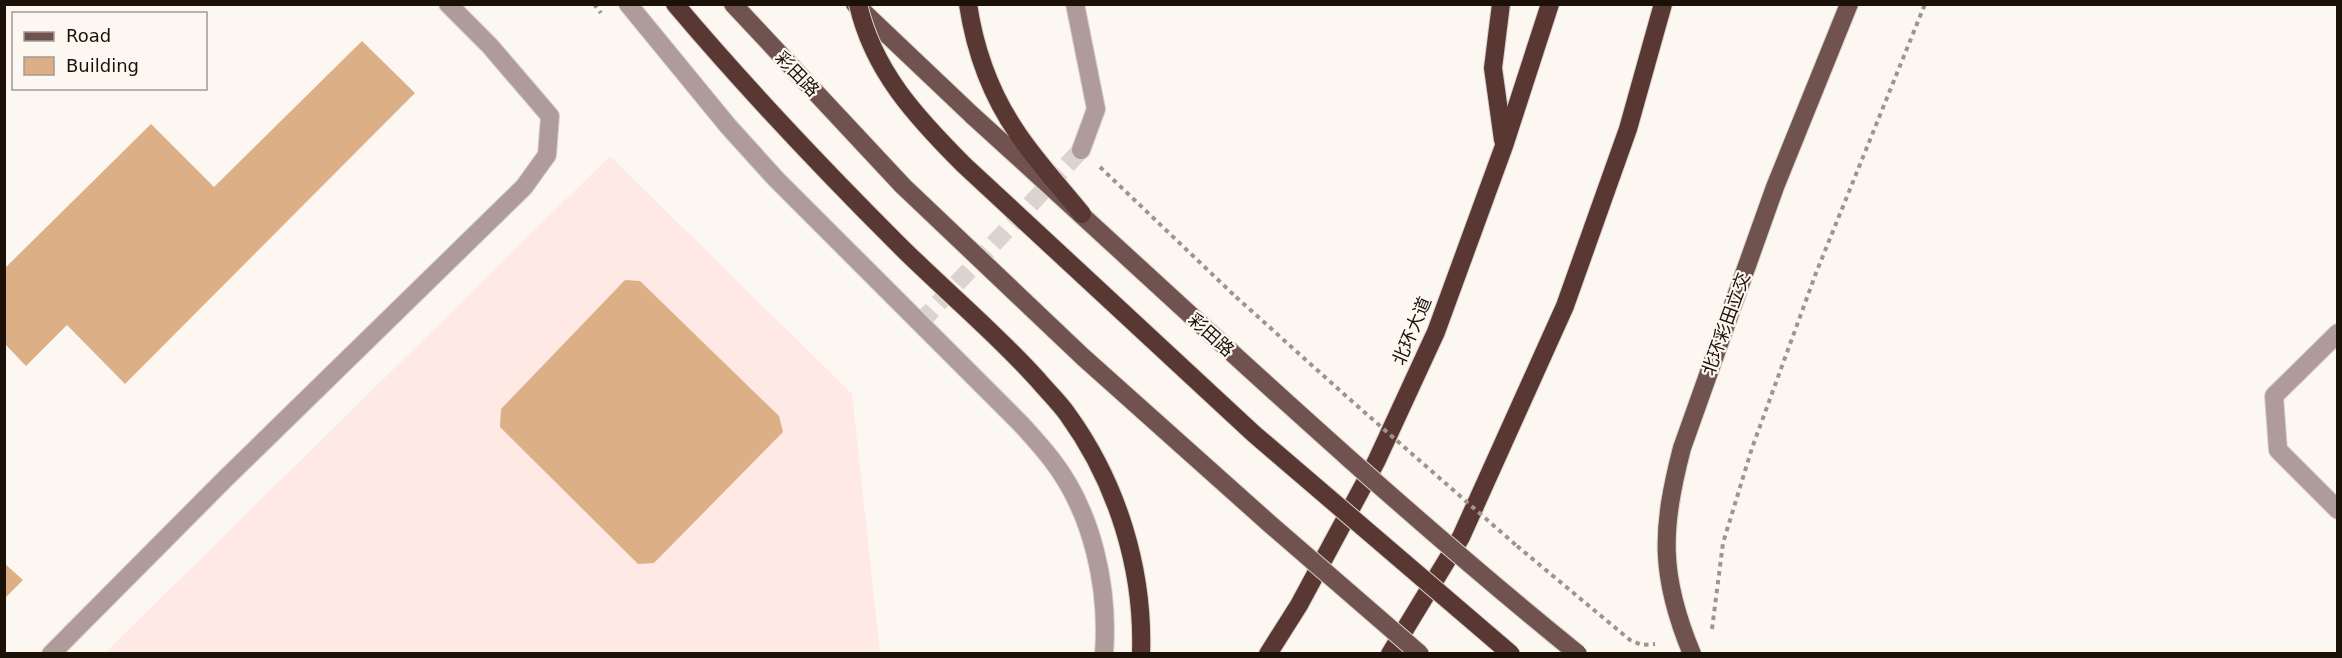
<svg xmlns="http://www.w3.org/2000/svg" width="2342" height="658" font-family="'DejaVu Sans','Noto Sans SC',sans-serif">
	<style>
		.commercial { fill: #fee9e4 }
		.building { fill: #dcaf86 }
		.lines { fill: none; stroke-linecap: round; stroke-linejoin: round }
		.minor-tunnel { stroke: #dbd4ce; stroke-width: 18; stroke-dasharray: 18 9; stroke-linecap: butt }
		.minor-casing { stroke: #d9d2cc; stroke-width: 20 }
		.major-casing { stroke: #d9d2cc; stroke-width: 20 }
		.highway-casing { stroke: #d9d2cc; stroke-width: 20 }
		.path { stroke: #9d958e; stroke-width: 4; stroke-dasharray: 4.5 4.5; stroke-linecap: butt }
		.minor { stroke: #af9c9a; stroke-width: 18 }
		.major { stroke: #70524e; stroke-width: 18 }
		.highway { stroke: #593834; stroke-width: 18 }
		.major-bridge-casing { stroke: #d9d2cc; stroke-width: 20; stroke-linecap: butt }
		.highway-bridge-casing { stroke: #d9d2cc; stroke-width: 20; stroke-linecap: butt }
		.path-bridge { stroke: #9d958e; stroke-width: 4; stroke-dasharray: 4.5 4.5; stroke-linecap: butt }
		.major-bridge { stroke: #70524e; stroke-width: 18 }
		.highway-bridge { stroke: #593834; stroke-width: 18 }
		.labels { text-anchor: middle; stroke-width: 4.5; stroke-linejoin: round; paint-order: stroke }
		.street-label { font-size: 18px; fill: #1b1107; stroke: #fdf7f1 }
	</style>
	<rect width="100%" height="100%" fill="#fdf7f1"/>
	<path class="commercial" d="M610,156L852,394L880,653L104,654Z"/>
	<g class="building">
		<path d="M362,41L415,93L125,384L67,325L26,366L4,343V269L151,124L214,187Z"/>
		<path d="M625,280L640,281L779,416L783,432L654,563L638,564L500,427L501,409Z"/>
		<path d="M4,563L23,580L4,599Z"/>
	</g>
	<g class="lines">
		<path class="minor-tunnel" d="M920,323L1081,150"/>
		<defs>
			<g id="minor">
				<path d="M628,4L728,126L776,179L1021,424C1032,436 1042,447 1052,460C1093,513 1109,588 1104,654"/>
				<path d="M1075,4L1096,109L1081,150"/>
				<path d="M2338,333L2274,396L2278,450L2338,510"/>
				<path d="M51,654L226,478L524,187L547,155L550,116L490,46L448,4"/>
			</g>
			<g id="major">
				<path d="M733,4L903,186"/>
				<path d="M855,4L973,116"/>
				<path d="M1692,654C1659,575 1661,529 1682,448L1775,187L1849,4"/>
			</g>
			<g id="highway">
				<path d="M675,4C746,88 821,167 898,244C944,290 995,332 1038,380C1048,392 1059,402 1068,415C1117,483 1144,569 1141,654"/>
				<path d="M1501,4L1493,68L1503,140"/>
				<path d="M1268,654L1299,605L1376,462L1436,332L1504,146L1550,4"/>
				<path d="M1390,654L1461,537L1565,306L1628,129L1663,4"/>
			</g>
		</defs>
		<use href="#minor" class="minor-casing"/>
		<use href="#major" class="major-casing"/>
		<use href="#highway" class="highway-casing"/>
		<g class="path">
			<path d="M594,4L601,13"/>
			<path d="M1100,167L1236,297"/>
			<path d="M1517,546L1630,640L1642,645L1655,644"/>
			<path d="M1712,629L1723,543L1752,448L1816,273L1925,4"/>
		</g>
		<use href="#minor" class="minor"/>
		<use href="#major" class="major"/>
		<use href="#highway" class="highway"/>
		<defs>
			<g id="major-bridge">
				<path d="M973,116C1173,297 1368,484 1578,654"/>
				<path d="M903,186L1083,357L1271,525L1420,654"/>
			</g>
			<g id="highway-bridge">
				<path d="M858,4C873,71 917,118 964,165L1254,434L1511,654"/>
				<path d="M968,4C975,51 991,95 1018,134C1037,162 1061,188 1082,214"/>
			</g>
		</defs>
		<use href="#major-bridge" class="major-bridge-casing"/>
		<use href="#highway-bridge" class="highway-bridge-casing"/>
		<path class="path-bridge" d="M1236,297L1346,396L1517,546"/>
		<use href="#major-bridge" class="major-bridge"/>
		<use href="#highway-bridge" class="highway-bridge"/>
	</g>
	<g class="labels">
		<g class="street-label">
			<text transform="translate(797 74) rotate(46)" y="6">彩田路</text>
			<text transform="translate(1726 324) rotate(-70)" y="6">北环彩田立交</text>
			<text transform="translate(1412 331) rotate(-67)" y="6">北环大道</text>
			<text transform="translate(1211 335) rotate(42)" y="6">彩田路</text>
		</g>
	</g>
	<rect width="2342" height="658" fill="none" stroke="#1b1107" stroke-width="12"/>
	<rect x="12" y="12" width="195" height="78" fill="#fdf7f1" stroke="#a39b93" stroke-width="1.5"/>
	<rect x="24" y="32" width="30" height="9" fill="#70524e" stroke="#a39b93" stroke-width="1.5"/>
	<text x="66" y="42" font-size="18" fill="#1b1107">Road</text>
	<rect x="24" y="57" width="30" height="18" fill="#dcaf86" stroke="#a39b93" stroke-width="1.5"/>
	<text x="66" y="72" font-size="18" fill="#1b1107">Building</text>
</svg>
